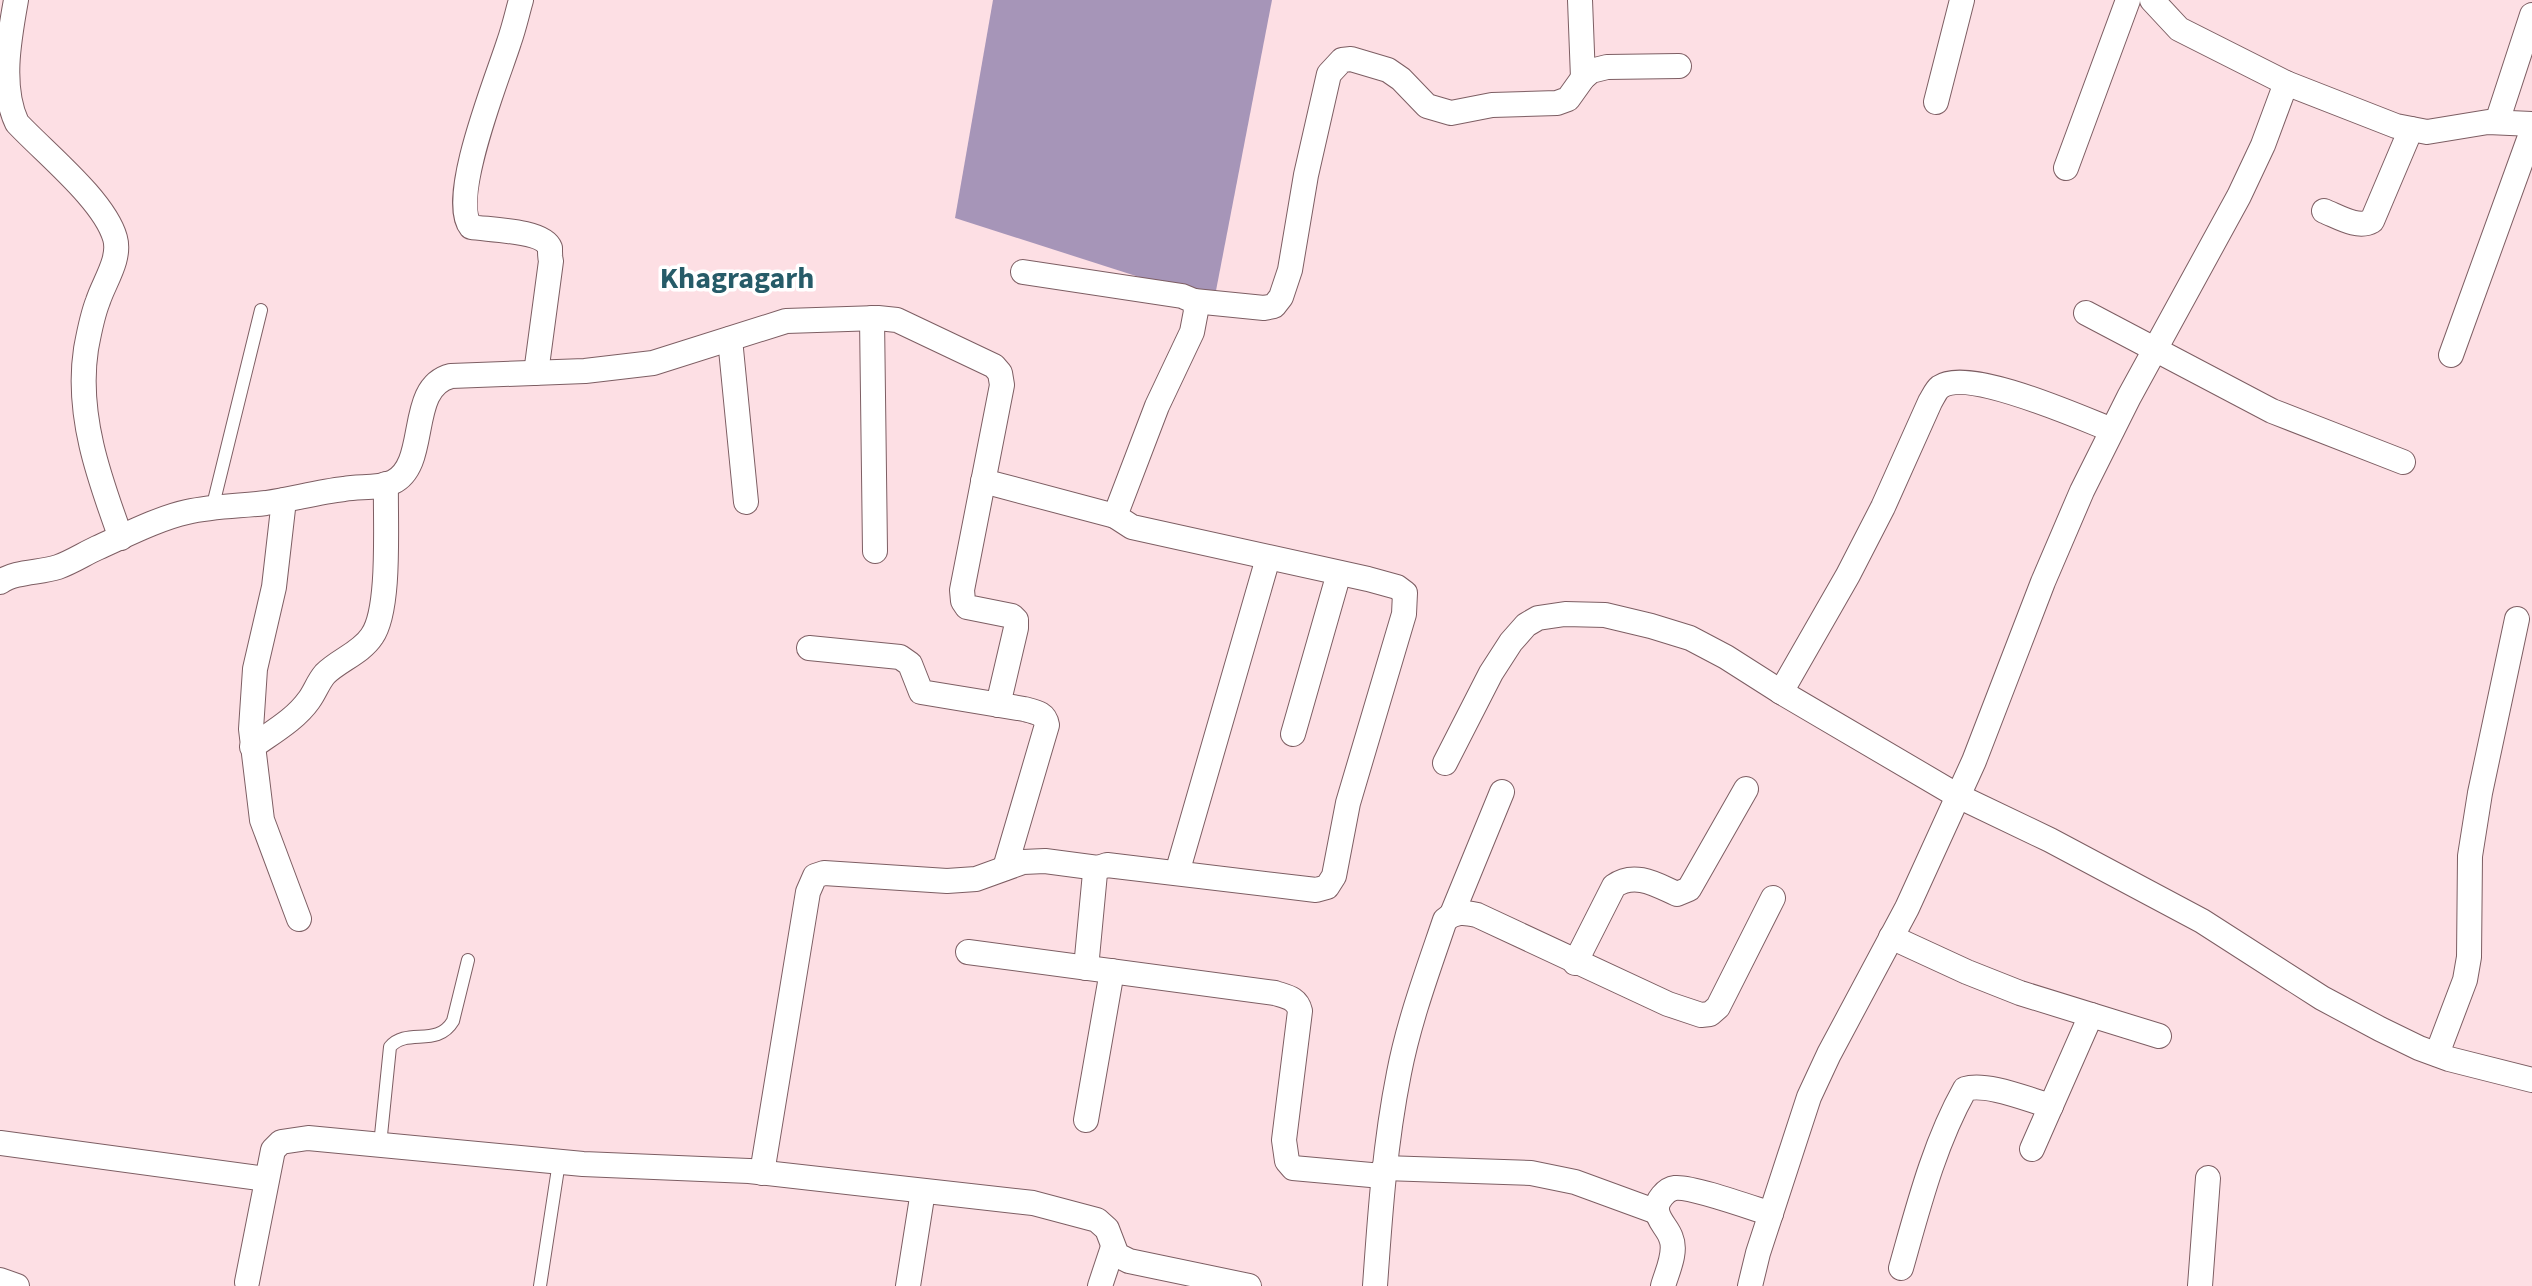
<svg xmlns="http://www.w3.org/2000/svg" width="2532" height="1286" font-family="'Source Sans 3',sans-serif">
	<style>
		.water { fill: #a695b8 }
		.lines { fill: none; stroke-linecap: round; stroke-linejoin: round }
		.lane-casing { stroke: #7d5e63; stroke-width: 14 }
		.street-casing { stroke: #7d5e63; stroke-width: 26 }
		.lane { stroke: #fff; stroke-width: 12 }
		.street { stroke: #fff; stroke-width: 24 }
		.labels { text-anchor: middle; stroke-width: 7; stroke-linejoin: round; paint-order: stroke }
		.district-label { font-size: 30px; font-weight: bold; fill: #265b68; stroke: #fff }
	</style>
	<rect width="100%" height="100%" fill="#fddfe4"/>
	<path class="water" d="M993,0H1272L1214,301L955,218Z"/>
	<g class="lines">
		<defs>
			<g id="lane">
				<path d="M212,509L261,310"/>
				<path d="M380,1145L390,1047C407,1027 437,1048 453,1021L468,960"/>
				<path d="M540,1286L559,1162"/>
			</g>
			<g id="street">
				<path d="M16,0C9,39 0,87 17,123C45,153 104,200 115,238C121,259 104,282 98,301C92,316 89,333 86,349C76,414 99,478 121,538"/>
				<path d="M521,0C517,14 514,28 509,42C498,77 448,199 471,227C489,230 543,230 550,248C550,250 550,260 551,261L536,373"/>
				<path d="M1580,0L1583,78"/>
				<path d="M2152,0L2179,29L2286,83L2396,126L2427,132L2488,122L2532,124"/>
				<path d="M1936,102L1962,0"/>
				<path d="M2497,122L2532,15"/>
				<path d="M2066,168L2128,0"/>
				<path d="M2324,211C2339,217 2358,229 2372,221L2411,129"/>
				<path d="M1023,272L1182,296L1194,301L1196,311L1192,332L1157,406L1115,516L1132,527L1368,579L1397,587L1405,593L1404,614L1348,803L1334,876L1327,887L1316,890L1107,865L1098,868L1095,873L1086,968"/>
				<path d="M1194,301L1264,308L1274,306L1281,297L1290,270L1306,175L1329,74L1342,60L1351,59L1388,70L1401,79L1427,106L1451,113L1492,105L1557,103L1568,99L1583,78L1591,71L1607,67L1679,66"/>
				<path d="M2086,313L2272,411L2403,462"/>
				<path d="M872,318L875,551"/>
				<path d="M730,339L746,502"/>
				<path d="M2451,355L2532,131"/>
				<path d="M983,481L1115,516"/>
				<path d="M284,500L274,587L255,669L251,729L262,820L299,919"/>
				<path d="M0,582C16,571 40,573 58,567C72,562 84,554 97,548C124,536 159,518 187,512C213,506 241,506 266,503C293,499 318,492 344,489C360,486 378,489 393,482C430,464 406,387 451,376L585,371L653,363L786,321L878,318L897,320L994,366L1000,373L1002,385L962,590L963,601L967,607L1012,616L1016,620V628L998,705"/>
				<path d="M809,648L900,657L910,664L921,692L1024,709C1036,712 1045,713 1047,725L1005,868"/>
				<path d="M1781,692L1848,575L1883,507L1930,402C1933,397 1936,390 1940,387C1968,367 2081,418 2112,430"/>
				<path d="M1293,734L1339,573"/>
				<path d="M252,747C271,733 295,720 309,700C315,692 318,682 325,674C339,660 361,653 372,636C391,609 385,520 386,484"/>
				<path d="M1445,763L1491,673L1511,642L1526,625L1538,618L1565,614L1605,615L1651,626L1690,638L1726,657L1781,692L1958,796L2050,840L2202,921L2322,998L2380,1029L2419,1048L2449,1059L2532,1080"/>
				<path d="M1177,873L1268,558"/>
				<path d="M1452,914L1502,792"/>
				<path d="M1891,937L1967,972L2020,993L2159,1036"/>
				<path d="M968,952L1275,993C1287,997 1297,998 1300,1011L1284,1140L1287,1161L1293,1168L1382,1176"/>
				<path d="M1575,963L1614,886C1635,871 1657,885 1677,894L1689,889L1746,789"/>
				<path d="M2437,1054L2465,980L2469,957L2470,856L2480,793L2517,619"/>
				<path d="M1086,1120L1112,971"/>
				<path d="M0,1143L266,1179"/>
				<path d="M2032,1149L2091,1015"/>
				<path d="M1384,1168L1531,1173L1575,1182L1657,1212"/>
				<path d="M762,1173L808,892L815,876L824,873L947,881L976,879L1023,862L1045,861L1098,868"/>
				<path d="M1901,1268C1918,1208 1934,1144 1965,1089C1986,1082 2029,1100 2051,1106"/>
				<path d="M0,1280L17,1286"/>
				<path d="M247,1282L273,1150L281,1142L308,1138L583,1164L749,1171L1033,1203L1097,1220L1107,1229L1117,1255L1129,1261L1249,1286"/>
				<path d="M908,1286L923,1191"/>
				<path d="M1100,1286L1113,1247"/>
				<path d="M1375,1286C1380,1214 1385,1143 1399,1073C1409,1021 1428,970 1445,920C1455,911 1464,912 1477,915L1668,1004L1701,1015L1710,1014L1718,1007L1773,898"/>
				<path d="M1663,1286C1667,1272 1677,1252 1671,1238C1668,1228 1658,1221 1657,1210C1656,1201 1666,1189 1675,1188C1691,1186 1752,1208 1771,1214"/>
				<path d="M1750,1286L1758,1253L1809,1097L1829,1054L1907,908L1974,761L2043,582L2082,491L2129,397L2239,196L2263,145L2286,83"/>
				<path d="M2200,1286L2208,1178"/>
			</g>
		</defs>
		<use href="#lane" class="lane-casing"/>
		<use href="#street" class="street-casing"/>
		<use href="#lane" class="lane"/>
		<use href="#street" class="street"/>
	</g>
	<g class="labels">
		<g class="district-label">
			<text x="737" y="288">Khagragarh</text>
		</g>
	</g>
</svg>
